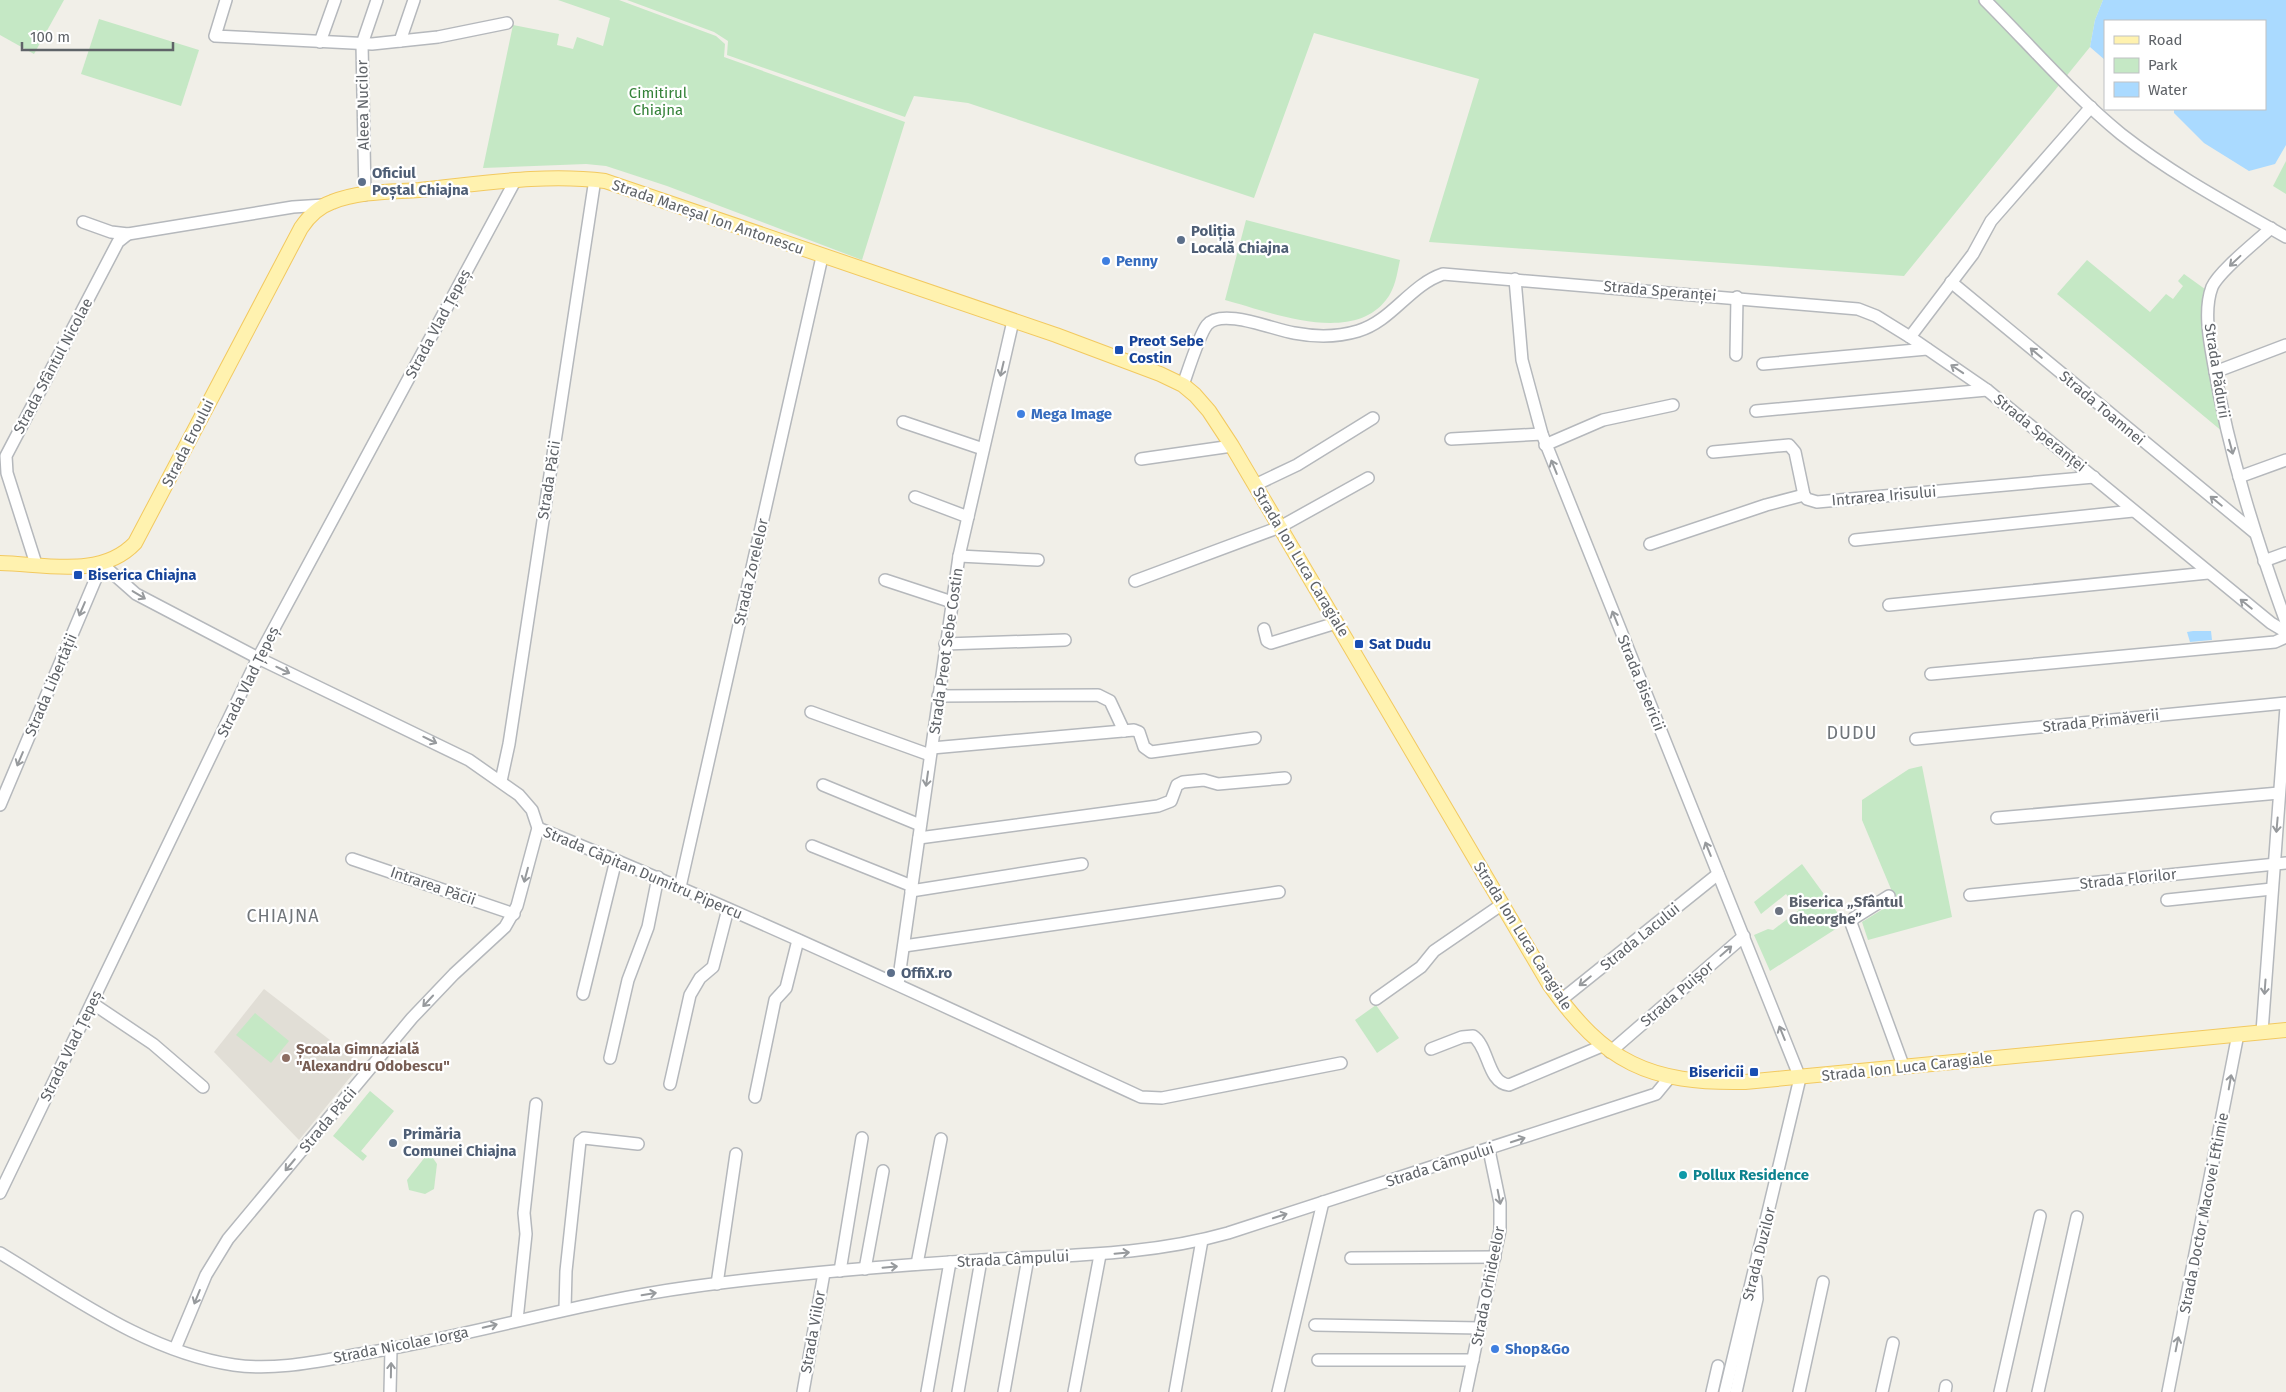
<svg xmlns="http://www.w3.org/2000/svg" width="2286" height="1392" font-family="'Fira Sans',sans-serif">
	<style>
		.education { fill: #e1ded6 }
		.green { fill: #c5e8c5 }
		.water { fill: #aadaff }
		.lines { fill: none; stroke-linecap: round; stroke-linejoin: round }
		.minor-casing { stroke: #b5b8bc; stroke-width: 14 }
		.major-casing { stroke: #f2c960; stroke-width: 16 }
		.minor { stroke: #fff; stroke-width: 11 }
		.major { stroke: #fff2af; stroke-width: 14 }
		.oneway { stroke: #979a9d }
		.service-dot { fill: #5c6f8a; stroke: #fff; stroke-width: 2 }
		.shop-dot { fill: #3f7fe0; stroke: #fff; stroke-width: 2 }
		.transit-dot { fill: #1a4fb4; stroke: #fff; stroke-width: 2 }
		.worship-dot { fill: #6b7280; stroke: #fff; stroke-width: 2 }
		.education-dot { fill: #8d6e63; stroke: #fff; stroke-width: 2 }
		.culture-dot { fill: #0f9aa8; stroke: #fff; stroke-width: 2 }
		.labels { text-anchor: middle; stroke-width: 4.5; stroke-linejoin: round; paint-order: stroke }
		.park-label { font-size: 15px; fill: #348238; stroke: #fff }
		.street-label { font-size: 15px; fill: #5f6368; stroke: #fff }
		.service-label { font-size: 15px; font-weight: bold; fill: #4e5e75; stroke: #fff; text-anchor: start }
		.shop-label { font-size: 15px; font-weight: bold; fill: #366cbe; stroke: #fff; text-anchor: start }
		.transit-label { font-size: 15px; font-weight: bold; fill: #164399; stroke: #fff; text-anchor: start }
		.worship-label { font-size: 15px; font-weight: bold; fill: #5b616d; stroke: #fff; text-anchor: start }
		.education-label { font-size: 15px; font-weight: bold; fill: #785e54; stroke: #fff; text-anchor: start }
		.culture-label { font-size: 15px; font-weight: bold; fill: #0d838f; stroke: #fff; text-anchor: start }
		.quarter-label { font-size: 18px; letter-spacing: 1px; fill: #70757a; stroke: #fff }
	</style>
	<rect width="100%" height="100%" fill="#f1efe8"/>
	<path class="education" d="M264,989L361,1064L299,1140L214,1052Z"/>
	<g class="green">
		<path d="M0,0H64L34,54L0,35Z"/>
		<path d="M558,0H619L716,36L725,44L724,57L905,122L862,260L667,186L606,166L586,164L483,168L513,25L559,34L557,45L573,49L577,37L603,46L610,18Z"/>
		<path d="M627,0H2103L2095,20L2090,47L1904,276L1429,242L1479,79L1314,33L1254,198L968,103L914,96L905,117L727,55L728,41L714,32Z"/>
		<path d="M99,19L199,50L181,106L81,74Z"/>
		<path d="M2286,161V194L2273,186Z"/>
		<path d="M1246,220L1400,260C1397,274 1395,289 1386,300C1351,345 1270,312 1225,300Z"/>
		<path d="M2087,260L2150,312L2166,294L2173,299L2183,286L2178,281L2184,274L2209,292L2223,432L2057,294Z"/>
		<path d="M1922,766L1952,917L1868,940L1862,922L1896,901L1862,820V800L1909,769Z"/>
		<path d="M1802,864L1845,923L1770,971L1754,935L1768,929L1773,930L1799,910L1786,894L1761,914L1754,902Z"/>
		<path d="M1376,1005L1399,1038L1377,1053L1355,1020Z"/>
		<path d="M255,1013L289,1041L271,1063L236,1035Z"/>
		<path d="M370,1091L394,1111L361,1151L367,1156L363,1161L333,1136Z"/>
		<path d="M429,1152L437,1164L434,1189L425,1194L409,1190L407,1180Z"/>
	</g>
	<g class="water">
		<path d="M2103,0H2286V145L2275,164L2249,171L2204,143L2174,113V109H2265V21H2105V60L2090,47L2095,20Z"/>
		<path d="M2193,631H2211L2212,640L2190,642L2187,632Z"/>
	</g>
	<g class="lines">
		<defs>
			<g id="minor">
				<path d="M226,0L215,36L372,44L438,37L507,23"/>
				<path d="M1985,0C2030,45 2072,94 2121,134C2172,174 2230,205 2286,237"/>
				<path d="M400,41L414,0"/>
				<path d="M320,42L335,0"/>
				<path d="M365,195L362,44L377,0"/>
				<path d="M83,222L111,232L128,234L293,207L324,205"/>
				<path d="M2271,228C2256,242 2219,271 2212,287C2203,311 2210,343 2214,366C2229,454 2256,539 2286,622"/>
				<path d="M1515,279L1522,360L1542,434L1800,1078L1725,1392"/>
				<path d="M1951,282L2254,532"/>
				<path d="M1910,337L1973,254L1991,221L2091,107"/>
				<path d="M1736,355L1737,297"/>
				<path d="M1763,364L1927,349"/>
				<path d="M2215,372L2286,345"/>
				<path d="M1183,385C1188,371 1199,335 1207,325C1222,307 1274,330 1294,333C1315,337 1338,337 1358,331C1392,321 1410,285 1443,274L1858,309L1876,316L1910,337L1987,390L2271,623L2286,632"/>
				<path d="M1756,411L1987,390"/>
				<path d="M903,422L983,449"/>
				<path d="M1451,439L1542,434"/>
				<path d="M1545,445L1603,420L1673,405"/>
				<path d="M1713,452L1789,445L1795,452L1804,495L1807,499L1817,502L2094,477"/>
				<path d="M1141,459L1232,446"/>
				<path d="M2239,477L2286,460"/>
				<path d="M1255,485L1297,465L1373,418"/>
				<path d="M915,497L968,517"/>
				<path d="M1855,540L2133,511"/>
				<path d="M1650,544L1766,505L1804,495"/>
				<path d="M959,556L1038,560"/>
				<path d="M2264,561L2286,553"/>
				<path d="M36,564L7,473L6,456L118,242L128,234"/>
				<path d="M885,580L952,602"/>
				<path d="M1135,581L1280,527L1368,478"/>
				<path d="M1889,605L2208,573"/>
				<path d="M1264,629L1267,641L1271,643L1336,623"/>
				<path d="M945,644L1065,640"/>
				<path d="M1931,674L2275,642L2286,637"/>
				<path d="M938,696L1098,695L1110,701L1124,731"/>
				<path d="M811,712L930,755"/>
				<path d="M1916,739L2286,703"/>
				<path d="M932,748L1134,730L1139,732L1144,747L1151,752L1255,738"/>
				<path d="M501,781L509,744L595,179"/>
				<path d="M823,785L920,825"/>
				<path d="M0,805L102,564L136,594L258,658L469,760L519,795L532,810L538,828L517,906L505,927L454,974L412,1018L228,1239L206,1275L175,1349"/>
				<path d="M1997,818L2279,793"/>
				<path d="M538,828C742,911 941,1005 1141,1097L1162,1098L1341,1063"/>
				<path d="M919,838L1158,806L1171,801L1177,785L1183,782L1204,780L1218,784L1285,778"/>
				<path d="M812,846L912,886"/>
				<path d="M352,859L514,914"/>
				<path d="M680,887L822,257"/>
				<path d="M911,891L1082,864"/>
				<path d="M1970,895L2286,863"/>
				<path d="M1889,896L1854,918L1851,923L1904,1068"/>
				<path d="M2167,900L2272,889"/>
				<path d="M904,946L1279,892"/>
				<path d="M898,984L959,556L1013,321"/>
				<path d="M583,994L616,860"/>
				<path d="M1376,999L1421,967L1434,951L1501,905"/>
				<path d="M1561,1000L1718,874"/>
				<path d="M92,1003L153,1044L203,1087"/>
				<path d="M2262,1032L2286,707"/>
				<path d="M1431,1049L1462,1037L1473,1036C1489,1046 1487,1083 1509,1085L1602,1046"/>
				<path d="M1610,1052L1744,936"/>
				<path d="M610,1058L628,980L648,927L658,877"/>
				<path d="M670,1084L690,995L700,978L713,967L728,909"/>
				<path d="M755,1097L775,1000L786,988L798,940"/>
				<path d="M0,1193L258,658L515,181"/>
				<path d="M0,1253C73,1297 147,1352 234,1365C276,1371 319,1361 360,1354C471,1336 579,1302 690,1287C787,1274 885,1266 982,1260C1065,1255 1147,1256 1228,1233L1656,1094L1670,1077"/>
				<path d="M1351,1258L1495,1257"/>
				<path d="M917,1264L941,1139"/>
				<path d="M865,1269L883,1171"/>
				<path d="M840,1271L862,1138"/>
				<path d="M717,1284L736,1154"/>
				<path d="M565,1309L566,1271L580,1141L584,1138L638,1144"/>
				<path d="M517,1320L526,1234L524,1213L536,1104"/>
				<path d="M1315,1325L1480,1328"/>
				<path d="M1318,1360H1473"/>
				<path d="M390,1392L391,1349"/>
				<path d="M803,1392L824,1273"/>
				<path d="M927,1392L950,1262"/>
				<path d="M958,1392L981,1260"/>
				<path d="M1004,1392L1028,1258"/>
				<path d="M1074,1392L1100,1255"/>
				<path d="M1175,1392L1202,1240"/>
				<path d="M1278,1392L1323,1202"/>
				<path d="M1466,1392L1500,1230V1203L1489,1150"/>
				<path d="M1712,1392L1718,1366"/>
				<path d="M1736,1392L1757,1299L1756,1279"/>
				<path d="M1799,1392L1823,1282"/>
				<path d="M1882,1392L1893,1343"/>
				<path d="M1945,1392L1946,1386"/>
				<path d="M2000,1392L2040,1216"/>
				<path d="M2038,1392L2077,1217"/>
				<path d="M2168,1392L2238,1034"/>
			</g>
			<path id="major" d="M0,563C45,564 101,579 135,543L301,228C309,216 318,207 332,202C359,191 391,192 419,190C480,184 544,173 605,181L1056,335L1160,374L1183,385L1195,395L1209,411L1232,446L1549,984C1605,1063 1649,1084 1745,1082L2286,1030"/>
		</defs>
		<use href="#minor" class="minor-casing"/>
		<use href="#major" class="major-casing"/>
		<use href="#minor" class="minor"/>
		<use href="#major" class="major"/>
	</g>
	<defs><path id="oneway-shaft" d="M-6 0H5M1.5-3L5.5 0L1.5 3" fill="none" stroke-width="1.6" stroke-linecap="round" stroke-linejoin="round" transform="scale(1.25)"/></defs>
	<g class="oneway">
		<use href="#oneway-shaft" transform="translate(2235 261) rotate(137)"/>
		<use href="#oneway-shaft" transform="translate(2036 353) rotate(-140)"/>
		<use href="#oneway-shaft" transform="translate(1002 369) rotate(103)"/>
		<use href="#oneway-shaft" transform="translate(1957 369) rotate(-146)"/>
		<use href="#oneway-shaft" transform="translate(2231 447) rotate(75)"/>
		<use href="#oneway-shaft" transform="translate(1554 467) rotate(-112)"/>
		<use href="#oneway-shaft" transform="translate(2216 501) rotate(-141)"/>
		<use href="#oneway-shaft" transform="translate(139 595) rotate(31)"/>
		<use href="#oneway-shaft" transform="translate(2246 604) rotate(-141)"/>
		<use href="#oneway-shaft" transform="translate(82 609) rotate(113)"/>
		<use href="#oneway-shaft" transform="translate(1615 618) rotate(-112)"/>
		<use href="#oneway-shaft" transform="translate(283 670) rotate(26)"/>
		<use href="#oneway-shaft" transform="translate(430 740) rotate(26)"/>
		<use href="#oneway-shaft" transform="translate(20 759) rotate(113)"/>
		<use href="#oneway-shaft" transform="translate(927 779) rotate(98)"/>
		<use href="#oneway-shaft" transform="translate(2277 825) rotate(95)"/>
		<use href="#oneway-shaft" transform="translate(1708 849) rotate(-112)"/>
		<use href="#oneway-shaft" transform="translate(526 875) rotate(105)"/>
		<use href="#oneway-shaft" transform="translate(1726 951) rotate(-41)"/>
		<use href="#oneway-shaft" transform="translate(1585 981) rotate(141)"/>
		<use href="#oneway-shaft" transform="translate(2265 987) rotate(94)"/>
		<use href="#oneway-shaft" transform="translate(428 1001) rotate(133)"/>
		<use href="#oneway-shaft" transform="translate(1782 1033) rotate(-112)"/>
		<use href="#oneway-shaft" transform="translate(2230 1082) rotate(-80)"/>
		<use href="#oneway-shaft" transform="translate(1518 1140) rotate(-18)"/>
		<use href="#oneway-shaft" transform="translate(290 1165) rotate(130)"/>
		<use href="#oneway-shaft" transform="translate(1499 1197) rotate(79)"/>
		<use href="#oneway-shaft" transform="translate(1280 1216) rotate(-18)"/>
		<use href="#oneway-shaft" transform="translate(1122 1253) rotate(-5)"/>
		<use href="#oneway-shaft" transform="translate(890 1267) rotate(-5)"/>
		<use href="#oneway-shaft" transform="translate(649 1294) rotate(-9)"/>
		<use href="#oneway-shaft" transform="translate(197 1297) rotate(112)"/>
		<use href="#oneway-shaft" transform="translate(490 1326) rotate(-13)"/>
		<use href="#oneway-shaft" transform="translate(2177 1344) rotate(-79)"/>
		<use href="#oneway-shaft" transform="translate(391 1370) rotate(-89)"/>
	</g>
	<g class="service-dot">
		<circle cx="362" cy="182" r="5"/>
		<circle cx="1181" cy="240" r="5"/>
		<circle cx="891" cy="973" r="5"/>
		<circle cx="393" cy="1143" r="5"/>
	</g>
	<g class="shop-dot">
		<circle cx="1106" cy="261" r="5"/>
		<circle cx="1021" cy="414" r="5"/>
		<circle cx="1495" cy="1349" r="5"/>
	</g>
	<g class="transit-dot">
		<rect x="1114" y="345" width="10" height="10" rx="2.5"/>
		<rect x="73" y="570" width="10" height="10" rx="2.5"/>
		<rect x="1354" y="639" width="10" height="10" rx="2.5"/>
		<rect x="1749" y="1067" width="10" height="10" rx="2.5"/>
	</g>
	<circle class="worship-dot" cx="1779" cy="911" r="5"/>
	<circle class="education-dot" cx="286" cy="1058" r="5"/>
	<circle class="culture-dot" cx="1683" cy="1175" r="5"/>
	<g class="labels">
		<g class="park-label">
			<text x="658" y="98">Cimitirul<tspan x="658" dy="17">Chiajna</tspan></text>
		</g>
		<g class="street-label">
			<text transform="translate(363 105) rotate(-91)" y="5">Aleea Nucilor</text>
			<text transform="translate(708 217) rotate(19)" y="5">Strada Mareșal Ion Antonescu</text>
			<text transform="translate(1660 291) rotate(5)" y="5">Strada Speranței</text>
			<text transform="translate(438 324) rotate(-62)" y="5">Strada Vlad Țepeș</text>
			<text transform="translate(53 366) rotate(-62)" y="5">Strada Sfântul Nicolae</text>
			<text transform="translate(2217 371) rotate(81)" y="5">Strada Pădurii</text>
			<text transform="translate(2102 408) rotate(40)" y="5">Strada Toamnei</text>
			<text transform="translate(2040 433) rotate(39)" y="5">Strada Speranței</text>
			<text transform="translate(188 443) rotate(-63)" y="5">Strada Eroului</text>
			<text transform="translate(549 480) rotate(-81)" y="5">Strada Păcii</text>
			<text transform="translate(1884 496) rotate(-5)" y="5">Intrarea Irisului</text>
			<text transform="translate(1301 562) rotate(59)" y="5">Strada Ion Luca Caragiale</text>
			<text transform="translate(751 572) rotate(-77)" y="5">Strada Zorelelor</text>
			<text transform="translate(946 651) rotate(-82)" y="5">Strada Preot Sebe Costin</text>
			<text transform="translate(248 682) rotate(-64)" y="5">Strada Vlad Țepeș</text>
			<text transform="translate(1641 683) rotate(68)" y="5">Strada Bisericii</text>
			<text transform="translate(51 685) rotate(-67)" y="5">Strada Libertății</text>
			<text transform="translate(2101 721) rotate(-6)" y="5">Strada Primăverii</text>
			<text transform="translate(643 873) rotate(23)" y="5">Strada Căpitan Dumitru Pipercu</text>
			<text transform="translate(2128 879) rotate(-6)" y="5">Strada Florilor</text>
			<text transform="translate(433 886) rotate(19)" y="5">Intrarea Păcii</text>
			<text transform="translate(1523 936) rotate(58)" y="5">Strada Ion Luca Caragiale</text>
			<text transform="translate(1640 937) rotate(-39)" y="5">Strada Lacului</text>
			<text transform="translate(1677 994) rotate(-41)" y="5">Strada Puișor</text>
			<text transform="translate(71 1046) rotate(-64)" y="5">Strada Vlad Țepeș</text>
			<text transform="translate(1907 1067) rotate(-6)" y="5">Strada Ion Luca Caragiale</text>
			<text transform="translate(328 1120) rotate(-50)" y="5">Strada Păcii</text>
			<text transform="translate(1440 1165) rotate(-18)" y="5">Strada Câmpului</text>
			<text transform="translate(2204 1213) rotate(-79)" y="5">Strada Doctor Macovei Eftimie</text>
			<text transform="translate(1759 1254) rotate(-76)" y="5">Strada Duzilor</text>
			<text transform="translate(1013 1259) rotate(-3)" y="5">Strada Câmpului</text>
			<text transform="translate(1488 1286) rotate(-79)" y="5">Strada Orhideelor</text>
			<text transform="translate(813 1332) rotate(-80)" y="5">Strada Viilor</text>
			<text transform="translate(401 1345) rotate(-11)" y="5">Strada Nicolae Iorga</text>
		</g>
		<g class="service-label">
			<text x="372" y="178">Oficiul<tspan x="372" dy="17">Poștal Chiajna</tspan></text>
			<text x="1191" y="236">Poliția<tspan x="1191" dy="17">Locală Chiajna</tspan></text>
			<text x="901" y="978">OffiX.ro</text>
			<text x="403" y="1139">Primăria<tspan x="403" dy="17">Comunei Chiajna</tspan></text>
		</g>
		<g class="shop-label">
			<text x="1116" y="266">Penny</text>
			<text x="1031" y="419">Mega Image</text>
			<text x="1505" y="1354">Shop&amp;Go</text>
		</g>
		<g class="transit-label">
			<text x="1129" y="346">Preot Sebe<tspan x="1129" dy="17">Costin</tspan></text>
			<text x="88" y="580">Biserica Chiajna</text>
			<text x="1369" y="649">Sat Dudu</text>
			<text x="1744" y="1077" text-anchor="end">Bisericii</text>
		</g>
		<g class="worship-label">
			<text x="1789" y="907">Biserica „Sfântul<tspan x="1789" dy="17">Gheorghe”</tspan></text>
		</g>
		<g class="education-label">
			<text x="296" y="1054">Școala Gimnazială<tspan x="296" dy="17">"Alexandru Odobescu"</tspan></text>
		</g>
		<g class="culture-label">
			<text x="1693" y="1180">Pollux Residence</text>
		</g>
		<g class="quarter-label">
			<text x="1852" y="739">DUDU</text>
			<text x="283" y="922">CHIAJNA</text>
		</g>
	</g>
	<rect x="2104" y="20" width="162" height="90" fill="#ffffff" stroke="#bfc1c3"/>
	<rect x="2114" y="36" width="25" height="8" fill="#fff2af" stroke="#bfc1c3"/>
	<text x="2148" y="45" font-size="15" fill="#5f6368">Road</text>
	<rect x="2114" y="58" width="25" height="15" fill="#c5e8c5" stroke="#bfc1c3"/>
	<text x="2148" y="70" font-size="15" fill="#5f6368">Park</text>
	<rect x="2114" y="82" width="25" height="15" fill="#aadaff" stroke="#bfc1c3"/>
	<text x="2148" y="95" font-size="15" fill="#5f6368">Water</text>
	<path d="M22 42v8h151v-8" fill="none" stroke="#5f6368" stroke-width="2.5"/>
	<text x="30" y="42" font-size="15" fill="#5f6368" stroke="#ffffff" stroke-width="4" paint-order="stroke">100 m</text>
</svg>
